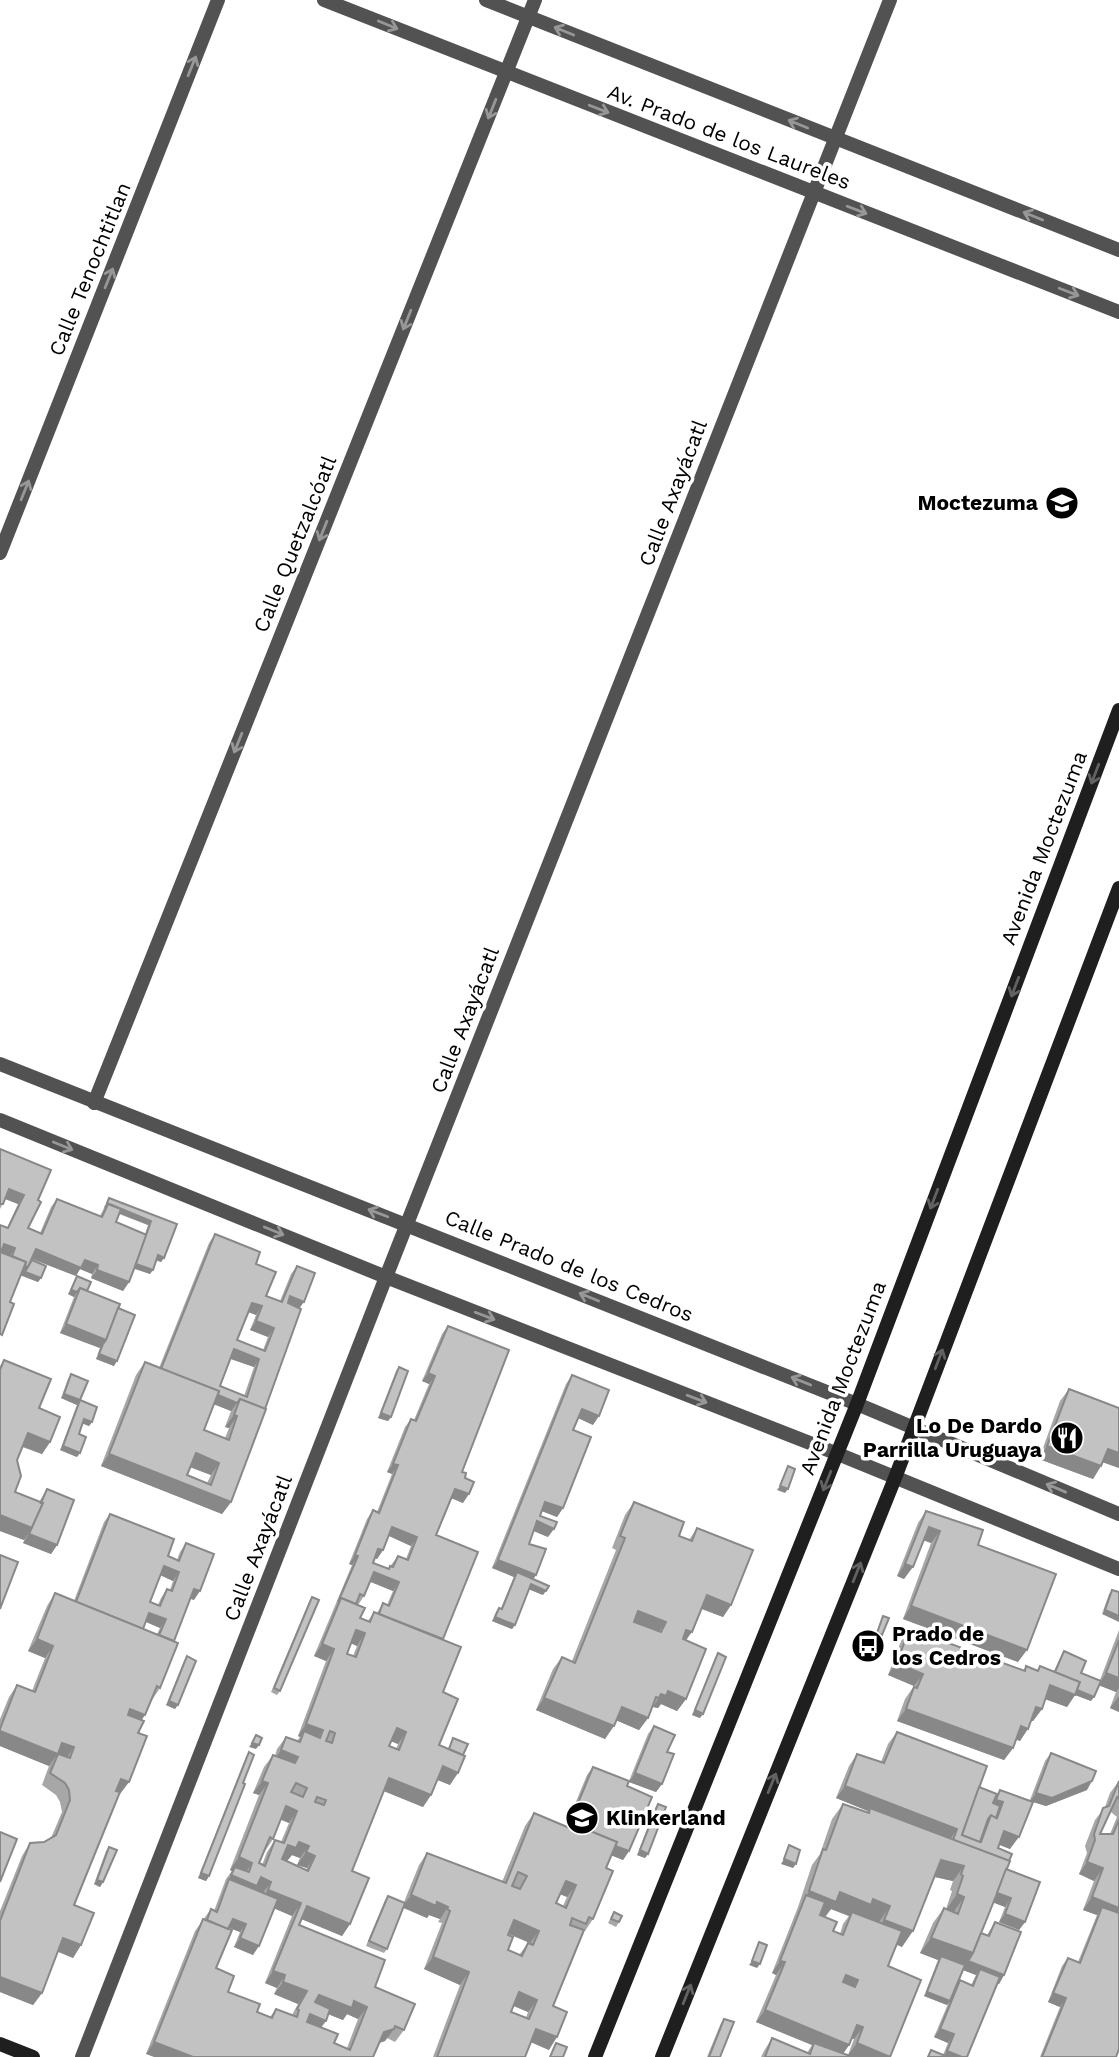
<svg xmlns="http://www.w3.org/2000/svg" width="1119" height="2057" font-family="'Work Sans',sans-serif">
	<style>
		.lines { fill: none; stroke-linecap: round; stroke-linejoin: round }
		.street { stroke: #525252; stroke-width: 14 }
		.secondary { stroke: #1f1f1f; stroke-width: 14 }
		.wall { fill: #a7a7a7; fill-rule: evenodd }
		.shaded-wall { fill: #888 }
		.building { fill: #c2c2c2; stroke: #888; stroke-width: 2; fill-rule: evenodd }
		.oneway { stroke: #979797 }
		.oneway2 { stroke: #626262 }
		.labels { text-anchor: middle; stroke-width: 7; stroke-linejoin: round; paint-order: stroke }
		.street-label { font-size: 21px; fill: #000; stroke: #fff }
		.poi-label { font-size: 21px; font-weight: bold; fill: #000; stroke: #fff; text-anchor: end }
	</style>
	<rect width="100%" height="100%" fill="#fff"/>
	<g class="lines">
		<g class="street">
			<path d="M324,0L1119,312"/>
			<path d="M486,0L1119,250"/>
			<path d="M0,553L218,0"/>
			<path d="M0,1064L857,1404L1119,1514"/>
			<path d="M94,1103L535,0"/>
			<path d="M0,1120L386,1277L838,1454L1119,1569"/>
			<path d="M82,2057L386,1277L890,0"/>
		</g>
		<g class="secondary">
			<path d="M0,2044L33,2057"/>
			<path d="M595,2057L857,1404L1119,710"/>
			<path d="M662,2057L895,1478L1119,888"/>
		</g>
	</g>
	<g class="wall">
		<path d="M0,1149L38,1200L28,1228L40,1233L51,1207L57,1199L100,1216L109,1198L177,1224L161,1262L157,1260L150,1274L134,1268L129,1282L123,1291L91,1278L92,1274L80,1269L76,1276L32,1259V1260L41,1278L38,1282L21,1275L10,1302L7,1228L18,1204L5,1199L0,1209ZM119,1214L148,1225L145,1234L116,1222Z"/>
		<path d="M215,1234L256,1264L266,1296L280,1301L291,1274L297,1266L300,1308L231,1502L222,1514L101,1466L136,1375L145,1362L159,1368L209,1243ZM248,1312L256,1315L250,1330L268,1337L263,1350L237,1340ZM231,1359L254,1367L244,1396L220,1386ZM214,1404L231,1411L225,1427L229,1428L225,1438L204,1430ZM190,1467L211,1475L207,1483L187,1475Z"/>
		<path d="M77,1276L87,1291L118,1308L114,1366L96,1359L100,1348L60,1333L74,1297L68,1294Z"/>
		<path d="M448,1326L462,1472L465,1478L463,1503L451,1498L436,1535L443,1639V1692L439,1745L448,1749L453,1738L450,1785L438,1780L431,1795L423,1807L384,1791L352,1871L350,1924L342,1936L301,1919L299,1925L375,1987L404,2030L395,2042L387,2038L385,2041L379,2043L373,2057L146,2054L195,1931L211,1909L214,1911L226,1879L232,1871L230,1870L259,1795L253,1793L264,1767L273,1755L275,1756L277,1749L286,1737L297,1741L300,1737L298,1736L326,1661L314,1656L352,1565L349,1564L367,1519L373,1510L377,1512L392,1474L387,1472L405,1427L411,1419L414,1420L429,1384L422,1381L442,1334ZM389,1536L411,1546L406,1559L398,1556L388,1569L373,1563L375,1558L377,1559L383,1550ZM370,1581L393,1591L387,1605L383,1603L377,1613L374,1612L368,1621L360,1618L356,1604L358,1605L364,1596ZM351,1643L357,1646L353,1656L347,1654ZM391,1741L398,1744L396,1749L389,1746ZM281,1820L289,1823L281,1842L275,1840L267,1852L262,1865L259,1863L265,1851L273,1839ZM292,1855L300,1858L297,1865L307,1868L306,1870L282,1859L287,1861ZM274,1908L292,1916L265,1983L277,1988L274,1994L298,2004L292,2015L276,2009L270,2017L257,2012L228,1992L216,1968L229,1928L240,1932L234,1947L253,1955ZM328,2014L343,2020L347,2014L358,2019L347,2048L334,2043L321,2027Z"/>
		<path d="M4,1360L39,1408L50,1442L42,1454L22,1447L17,1460L15,1492L39,1502L47,1489L57,1545L51,1554L23,1543L25,1539L24,1540L0,1531V1366Z"/>
		<path d="M399,1367L391,1417L388,1421L378,1418L396,1371Z"/>
		<path d="M71,1374L80,1400L77,1405L61,1398L68,1379Z"/>
		<path d="M572,1375L593,1425L578,1418L573,1430L563,1508L557,1517L542,1511L540,1516L548,1537L534,1531L529,1544L536,1575L533,1579L543,1595L529,1589L515,1625L512,1629L492,1621L496,1612L499,1608H501L514,1577L492,1568L566,1384Z"/>
		<path d="M1069,1389L1119,1408V1468L1103,1462L1093,1479L1039,1459L1060,1401Z"/>
		<path d="M80,1400L92,1422L89,1426L82,1423L79,1434L77,1457L60,1450L77,1405Z"/>
		<path d="M634,1502L679,1536L689,1540L697,1528L731,1605L723,1617L701,1609L686,1641V1699L677,1711L661,1704L658,1708L653,1707L648,1718L639,1730L616,1720L605,1739L536,1710L553,1669L562,1657L572,1661L616,1550L612,1548L625,1515Z"/>
		<path d="M926,1511L978,1545L1018,1662L903,1619L931,1543L923,1540L904,1579L897,1576L918,1523Z"/>
		<path d="M110,1514L168,1556L177,1560L180,1552L186,1543L194,1600L190,1598L174,1641L160,1688L152,1700L142,1720L129,1782L119,1794L74,1905L81,1945L73,1958L58,1952L42,1993L33,2005L0,1992V1911L22,1856L30,1843L44,1842L51,1838L62,1812L60,1802L56,1795L42,1785L49,1766L0,1746V1719L9,1697L17,1685L32,1691L45,1658L28,1651L47,1606L55,1593L74,1601L104,1522ZM160,1575L173,1581L170,1590L167,1589L161,1598L158,1605L150,1602ZM146,1622L160,1628L157,1634L143,1629Z"/>
		<path d="M1112,1590L1119,1592L1102,1614L1109,1594Z"/>
		<path d="M312,1597L280,1691L277,1695L271,1692L309,1602Z"/>
		<path d="M910,1629L1023,1671L1026,1666L1037,1670L1040,1666L1054,1671L1061,1656L1064,1651L1081,1673L1100,1680L1119,1630V1712L1110,1708L1116,1692L1099,1685L1091,1701L1075,1695L1067,1707L1045,1699L1042,1709L1033,1721H1031L1020,1741L1016,1739L1013,1748L1004,1760L897,1721L905,1699L914,1686L888,1675L901,1641Z"/>
		<path d="M718,1653L700,1718L692,1715L715,1658Z"/>
		<path d="M187,1656L175,1709L166,1705L184,1661Z"/>
		<path d="M654,1726L667,1752L662,1784L656,1792L629,1782L627,1786L629,1851L623,1860L611,1855L606,1868L593,1919L585,1931L582,1930L553,2006L549,2050L531,2042L525,2057H433L460,1985L424,1969L442,1923L438,1922L440,1919L429,1915L427,1918L403,1908L387,1949L384,1953L366,1946L385,1900L388,1896L404,1902L419,1865L427,1853L502,1882L525,1826L534,1813L566,1826L587,1775L593,1767L629,1781L648,1734ZM560,1894L567,1897L563,1906L556,1903ZM508,1934L530,1943H528L519,1955L508,1950ZM513,2006L528,2012L526,2018L511,2012Z"/>
		<path d="M897,1732L979,1787L997,1794L1000,1790L1030,1800L1045,1761L1051,1753L1087,1790L1046,1806L1033,1802L1010,1849L999,1845L998,1848L1006,1869L1025,1922L1019,1930L999,1922L1005,1907L993,1902L981,1933L987,1935L995,1922L1004,1975L999,1984L997,1983L967,2057H927L931,2050L943,2055L948,2043L934,2037L948,2004L947,2005L924,1996L938,1960L920,1953L933,1923L944,1908L946,1909L952,1891L950,1890L953,1881L935,1877L902,1947L896,1944L888,1966L890,2057H761L764,2051L772,2038L807,2053L812,2045L756,2022L776,1975L772,1973L798,1907L812,1865L820,1854L832,1819L843,1804L867,1813L868,1811L836,1798L849,1766L857,1754L881,1762L888,1744ZM831,1909L849,1916L843,1924L840,1934L833,1931L825,1917ZM963,1970L976,1975L971,1985L960,1980L956,1985ZM852,2039H854L848,2055L843,2053L849,2045Z"/>
		<path d="M249,1752L209,1876L206,1881L198,1878L246,1757Z"/>
		<path d="M1119,1781V2049L1116,2057H1040L1060,2007L1048,2002L1062,1966L1068,1958L1078,1962L1097,1915L1083,1910L1094,1881L1079,1874L1087,1853L1085,1846L1095,1820L1105,1807L1110,1793ZM1111,1812L1117,1817L1110,1834H1100Z"/>
		<path d="M658,1804L648,1854L645,1858L637,1855L655,1808Z"/>
		<path d="M109,1847L103,1882L100,1887L94,1884L106,1851Z"/>
		<path d="M614,1912L619,1922L616,1927L608,1923Z"/>
		<path d="M724,2019L720,2057H707L721,2023Z"/>
	</g>
	<g class="shaded-wall">
		<path d="M9,1189L24,1195L18,1204L3,1198Z"/>
		<path d="M107,1203L151,1221L148,1225L106,1208L108,1204L105,1208L104,1207Z"/>
		<path d="M4,1244L15,1248L9,1257L0,1253Z"/>
		<path d="M36,1249L85,1260L98,1265L92,1274L80,1269L76,1276L30,1258Z"/>
		<path d="M158,1255L164,1258L161,1262L155,1260Z"/>
		<path d="M10,1260L28,1267L41,1278L38,1282L4,1269Z"/>
		<path d="M135,1263L153,1270L150,1274L132,1268Z"/>
		<path d="M97,1270L129,1282L123,1291L91,1278Z"/>
		<path d="M71,1290L77,1292L74,1297L68,1294Z"/>
		<path d="M290,1296L304,1302L298,1310L285,1305Z"/>
		<path d="M252,1303L262,1306L256,1315L246,1311Z"/>
		<path d="M256,1321L274,1328L268,1337L250,1330Z"/>
		<path d="M66,1324L106,1340L100,1348L60,1333Z"/>
		<path d="M234,1349L259,1359L254,1367L228,1358Z"/>
		<path d="M99,1354L117,1361L114,1366L96,1359Z"/>
		<path d="M160,1373L237,1403L231,1411L154,1381Z"/>
		<path d="M428,1373L435,1376L429,1384L422,1381Z"/>
		<path d="M64,1394L80,1400L77,1405L61,1398Z"/>
		<path d="M582,1409L599,1416L593,1425L576,1417Z"/>
		<path d="M381,1413L391,1417L388,1421L378,1418Z"/>
		<path d="M234,1415L237,1416L229,1428L225,1427Z"/>
		<path d="M84,1419L92,1422L89,1426L81,1423Z"/>
		<path d="M28,1433L50,1442L42,1454L19,1445Z"/>
		<path d="M63,1446L80,1453L77,1457L60,1450Z"/>
		<path d="M1047,1446L1101,1466L1093,1479L1039,1459Z"/>
		<path d="M1108,1449L1119,1453V1468L1099,1461Z"/>
		<path d="M196,1453L219,1463L211,1475L187,1466Z"/>
		<path d="M109,1454L231,1502L222,1514L101,1466Z"/>
		<path d="M393,1464L398,1465L392,1474L387,1472Z"/>
		<path d="M780,1486L788,1489L785,1493L777,1490Z"/>
		<path d="M455,1489L469,1494L463,1503L449,1497Z"/>
		<path d="M545,1502L563,1508L557,1517L539,1510Z"/>
		<path d="M0,1515L32,1528L24,1540L0,1531Z"/>
		<path d="M537,1521L554,1529L548,1537L531,1530Z"/>
		<path d="M392,1527L417,1537L411,1546L387,1535Z"/>
		<path d="M929,1527L940,1531L931,1543L920,1539Z"/>
		<path d="M29,1534L57,1545L51,1554L23,1543Z"/>
		<path d="M378,1549L383,1550L377,1559L372,1557Z"/>
		<path d="M355,1555L358,1556L352,1565L349,1564Z"/>
		<path d="M498,1560L536,1575L530,1584L517,1572L514,1577L492,1568Z"/>
		<path d="M905,1564L913,1567L904,1579L897,1576Z"/>
		<path d="M164,1566L179,1572L173,1581L158,1574Z"/>
		<path d="M374,1572L399,1582L393,1591L368,1581Z"/>
		<path d="M531,1584L546,1591L543,1595L528,1589Z"/>
		<path d="M194,1589L200,1591L194,1600L188,1598Z"/>
		<path d="M707,1595L731,1605L723,1617L698,1607Z"/>
		<path d="M911,1606L1027,1650L1018,1662L903,1619Z"/>
		<path d="M1105,1610L1119,1616V1622L1102,1614Z"/>
		<path d="M638,1611L666,1622L657,1634L629,1623Z"/>
		<path d="M149,1613L166,1619L160,1628L144,1621Z"/>
		<path d="M495,1617L515,1625L512,1629L492,1621Z"/>
		<path d="M356,1630L365,1633L357,1646L348,1642Z"/>
		<path d="M686,1630L692,1632L683,1644L677,1642Z"/>
		<path d="M877,1633L882,1635L879,1639L874,1637Z"/>
		<path d="M37,1639L53,1646L45,1658L28,1651Z"/>
		<path d="M322,1644L334,1649L326,1661L314,1656Z"/>
		<path d="M896,1663L923,1674L914,1686L888,1675Z"/>
		<path d="M1106,1673L1119,1678V1688L1116,1692L1098,1685Z"/>
		<path d="M1052,1681L1094,1697L1091,1701L1075,1695L1067,1707L1042,1698Z"/>
		<path d="M668,1691L686,1699L677,1711L661,1704L658,1708L653,1707L661,1694Z"/>
		<path d="M1119,1696V1712L1110,1708Z"/>
		<path d="M544,1698L614,1726L605,1739L536,1710Z"/>
		<path d="M169,1701L178,1705L175,1709L166,1705Z"/>
		<path d="M622,1707L648,1718L639,1730L613,1719Z"/>
		<path d="M1036,1707L1042,1709L1033,1721L1028,1720Z"/>
		<path d="M130,1709L145,1715L136,1727L122,1722Z"/>
		<path d="M906,1709L1013,1748L1004,1760L897,1721Z"/>
		<path d="M695,1710L703,1714L700,1718L692,1715Z"/>
		<path d="M306,1724L323,1730L315,1743L304,1731L300,1737L298,1736Z"/>
		<path d="M1021,1726L1028,1729L1020,1741L1012,1738Z"/>
		<path d="M397,1728L406,1732L398,1744L388,1740Z"/>
		<path d="M0,1731L62,1743L74,1747L66,1759L56,1756L49,1766L0,1746Z"/>
		<path d="M252,1743L259,1745L256,1749L249,1747Z"/>
		<path d="M281,1750L298,1757L289,1769L272,1763Z"/>
		<path d="M443,1766L458,1773L450,1785L435,1779Z"/>
		<path d="M635,1773L662,1784L656,1792L629,1782Z"/>
		<path d="M389,1778L431,1795L423,1807L381,1790Z"/>
		<path d="M121,1779L129,1782L120,1794L112,1791Z"/>
		<path d="M262,1781L268,1783L259,1795L253,1793Z"/>
		<path d="M1092,1781L1087,1790L1046,1806L1030,1801L1036,1793Z"/>
		<path d="M845,1786L957,1829L949,1841L870,1808L868,1811L836,1798Z"/>
		<path d="M996,1800L1003,1802L994,1815L987,1812Z"/>
		<path d="M286,1806L297,1811L289,1823L278,1818Z"/>
		<path d="M572,1828L629,1851L623,1860L566,1837Z"/>
		<path d="M1004,1831L1019,1837L1010,1849L996,1843Z"/>
		<path d="M299,1842L309,1846L300,1858L292,1855L287,1861L280,1858L288,1845Z"/>
		<path d="M640,1850L648,1854L645,1858L637,1855Z"/>
		<path d="M306,1852L315,1856L307,1868L297,1865Z"/>
		<path d="M239,1857L252,1863L244,1875L235,1867L232,1871L230,1870Z"/>
		<path d="M784,1859L796,1864L793,1868L781,1864Z"/>
		<path d="M941,1860L964,1866L953,1881L930,1876Z"/>
		<path d="M1087,1862L1103,1868L1094,1881L1079,1874Z"/>
		<path d="M201,1873L209,1876L206,1881L198,1878Z"/>
		<path d="M231,1875L261,1877L271,1882L262,1894L229,1879Z"/>
		<path d="M97,1880L103,1882L100,1887L94,1884Z"/>
		<path d="M566,1881L576,1885L567,1897L557,1893Z"/>
		<path d="M268,1890L301,1903L292,1916L259,1902Z"/>
		<path d="M809,1891L840,1892L873,1899L890,1906L879,1922L863,1916L860,1921L852,1912L849,1916L831,1909L825,1917L801,1908Z"/>
		<path d="M995,1892L1011,1898L1005,1907L989,1901Z"/>
		<path d="M957,1894L964,1897L953,1913L946,1910Z"/>
		<path d="M411,1895L437,1902L448,1907L440,1919L429,1915L427,1918L402,1907Z"/>
		<path d="M1092,1897L1119,1908V1923L1102,1907L1097,1915L1083,1910Z"/>
		<path d="M307,1906L350,1924L342,1936L299,1918Z"/>
		<path d="M1005,1914L1025,1922L1019,1930L999,1922Z"/>
		<path d="M233,1919L246,1924L240,1932L227,1927Z"/>
		<path d="M514,1920L539,1931L530,1943L505,1932Z"/>
		<path d="M884,1920L913,1931L902,1947L873,1935Z"/>
		<path d="M63,1938L81,1945L73,1958L55,1950Z"/>
		<path d="M240,1938L259,1946L253,1955L234,1947Z"/>
		<path d="M931,1938L973,1953L1004,1975L999,1984L977,1975L980,1969L976,1975L939,1961L941,1956L938,1960L920,1953Z"/>
		<path d="M433,1957L469,1972L460,1985L424,1969Z"/>
		<path d="M752,1961L760,1964L757,1968L749,1965Z"/>
		<path d="M780,1961L785,1962L776,1975L772,1973Z"/>
		<path d="M273,1971L285,1975L277,1988L265,1983Z"/>
		<path d="M846,1975L858,1980L850,1992L838,1987Z"/>
		<path d="M0,1977L42,1993L33,2005L0,1992Z"/>
		<path d="M283,1982L307,1991L298,2004L274,1994Z"/>
		<path d="M519,1992L537,2000L528,2012L510,2004Z"/>
		<path d="M927,1992L950,2001L947,2005L924,1996Z"/>
		<path d="M1053,1993L1066,1998L1060,2007L1048,2002Z"/>
		<path d="M319,1995L354,2001L367,2007L358,2019L347,2014L343,2020L310,2007Z"/>
		<path d="M765,2010L849,2045L841,2057L814,2043L812,2045L756,2022Z"/>
		<path d="M310,2014L326,2021L317,2033L301,2027Z"/>
		<path d="M857,2025L863,2027L854,2039L849,2037Z"/>
		<path d="M394,2029L385,2041L376,2044L384,2032Z"/>
		<path d="M536,2029L557,2037L549,2050L528,2041Z"/>
		<path d="M940,2029L954,2034L948,2043L934,2037Z"/>
		<path d="M154,2042L193,2057H154L146,2054Z"/>
		<path d="M857,2043L890,2057H852L848,2055Z"/>
		<path d="M947,2051L962,2057H943Z"/>
	</g>
	<g class="building">
		<path d="M0,1149L51,1170L38,1200L41,1202L28,1228L42,1234L57,1199L102,1217L108,1204L121,1209L116,1222L147,1235L129,1282L97,1270L98,1265L85,1260L81,1268L36,1249L28,1267L25,1266L26,1262L12,1256L15,1248L4,1244L1,1252H0V1225L8,1228L24,1195L9,1189L3,1204H0Z"/>
		<path d="M109,1198L177,1224L164,1258L158,1255L153,1270L136,1264L151,1221L107,1203Z"/>
		<path d="M215,1234L260,1252L256,1264L276,1272L266,1296L282,1302L297,1266L315,1273L304,1302L290,1296L288,1303L301,1309L265,1409L240,1399L237,1403L218,1395L219,1391L161,1369ZM252,1303L262,1306L256,1321L274,1328L265,1351L237,1340ZM234,1349L259,1359L247,1397L220,1386Z"/>
		<path d="M0,1252L26,1262L10,1302L14,1304L2,1335L0,1334Z"/>
		<path d="M32,1260L46,1266L41,1278L25,1272Z"/>
		<path d="M77,1276L91,1282L87,1291L80,1288L77,1292L71,1290Z"/>
		<path d="M80,1288L120,1304L106,1340L66,1324Z"/>
		<path d="M118,1308L135,1315L117,1361L99,1354L103,1344L106,1340Z"/>
		<path d="M448,1326L509,1350L462,1472L466,1473L465,1478L474,1482L469,1494L455,1489L436,1535L478,1552L443,1639L379,1614L383,1603L389,1606L399,1582L374,1572L364,1596L360,1594L356,1604L341,1598L338,1602L358,1556L355,1555L373,1510L379,1513L398,1465L393,1464L411,1419L416,1421L435,1376L428,1373ZM392,1527L417,1537L408,1560L398,1556L393,1567L390,1566L389,1569L373,1563L378,1549L383,1550Z"/>
		<path d="M4,1360L51,1379L39,1408L60,1417L50,1442L28,1433L17,1460L21,1476L15,1492L43,1503L32,1528L0,1515V1370Z"/>
		<path d="M145,1362L219,1391L204,1430L229,1440L237,1416L234,1415L240,1399L266,1409L231,1502L109,1454ZM196,1453L219,1463L211,1485L187,1475Z"/>
		<path d="M399,1367L408,1371L391,1417L381,1413Z"/>
		<path d="M71,1374L88,1381L80,1400L64,1394Z"/>
		<path d="M572,1375L609,1390L599,1416L582,1409L573,1430L591,1437L563,1508L545,1502L540,1516L557,1522L554,1529L537,1521L529,1544L546,1549L536,1575L498,1560Z"/>
		<path d="M1069,1389L1119,1408V1453L1108,1449L1101,1466L1047,1446Z"/>
		<path d="M80,1400L97,1407L92,1422L84,1419L79,1434L86,1437L80,1453L63,1446Z"/>
		<path d="M788,1466L795,1469L788,1489L780,1486Z"/>
		<path d="M47,1489L74,1500L57,1545L29,1534L43,1503H41Z"/>
		<path d="M634,1502L684,1522L679,1536L692,1541L697,1528L753,1550L731,1605L707,1595L692,1632L686,1630L683,1639L706,1649L686,1699L668,1691L666,1696L661,1694L659,1698L656,1697L648,1718L622,1707L614,1726L544,1698L562,1657L575,1663L625,1538L620,1536ZM638,1611L666,1622L661,1632L634,1622Z"/>
		<path d="M926,1511L983,1530L978,1545L1056,1574L1027,1650L911,1606L940,1531L929,1527L913,1567L905,1564Z"/>
		<path d="M110,1514L174,1539L168,1556L179,1561L186,1543L214,1554L200,1591L194,1589L174,1641L159,1635L166,1619L149,1613L143,1629L76,1602ZM164,1566L179,1572L172,1591L167,1589L160,1606L150,1602Z"/>
		<path d="M0,1555L18,1562L0,1609Z"/>
		<path d="M517,1572L549,1586L546,1591L531,1584L515,1625L495,1617L499,1608L502,1609Z"/>
		<path d="M1112,1590L1119,1592V1616L1105,1610Z"/>
		<path d="M55,1593L178,1643L160,1688L157,1686L145,1715L130,1709L128,1715L144,1721L138,1733L147,1736L129,1782L121,1779L116,1791L120,1792L74,1905L94,1913L81,1945L63,1938L42,1993L0,1977V1921L30,1843L44,1842L56,1835L70,1800L69,1790L65,1783L50,1773L58,1754L0,1731V1729L17,1685L35,1692L53,1646L37,1639ZM62,1743L74,1747L70,1758L58,1754Z"/>
		<path d="M312,1597L319,1600L280,1691L274,1688Z"/>
		<path d="M341,1598L365,1608L360,1618L370,1622L374,1612L461,1647L443,1692L458,1699L439,1745L465,1756L458,1773L443,1766L431,1795L389,1778L352,1871L369,1878L350,1924L307,1906L299,1925L385,1960L375,1987L415,2004L404,2030L395,2026L394,2029L384,2032L373,2057H193L154,2042L203,1919L232,1930L216,1968L234,1976L228,1992L260,2004L257,2012L272,2018L276,2009L297,2017L299,2010L297,2009L307,1991L283,1982L285,1975L273,1971L301,1903L268,1890L271,1882L261,1877L257,1886L231,1875L235,1867L249,1872L252,1863L239,1857L268,1783L262,1781L273,1755L295,1763L298,1757L281,1750L286,1737L300,1742L304,1731L320,1738L323,1730L306,1724L334,1649L322,1644ZM356,1630L365,1633L356,1657L347,1654ZM397,1728L406,1732L399,1750L389,1746ZM330,1731L335,1733L332,1743L326,1741ZM296,1783L307,1788L303,1797L291,1792ZM317,1797L326,1800L324,1805L315,1802ZM286,1806L297,1811L284,1843L275,1840L265,1866L259,1863L270,1837L273,1839ZM299,1842L309,1846L306,1852L315,1856L308,1871L282,1859L288,1845L296,1848ZM319,1995L352,2008L354,2001L367,2007L350,2050L334,2043L338,2034L307,2022L310,2014L326,2021L330,2009L315,2002Z"/>
		<path d="M883,1616L889,1618L882,1635L877,1633Z"/>
		<path d="M910,1629L1025,1671L1026,1666L1038,1671L1040,1666L1080,1682L1075,1695L1050,1685L1042,1709L1036,1707L1028,1729L1021,1726L1013,1748L906,1709L914,1687L917,1688L923,1674L896,1663Z"/>
		<path d="M1119,1640V1678L1106,1673Z"/>
		<path d="M1064,1651L1086,1661L1081,1673L1101,1681L1094,1697L1077,1690L1080,1682L1055,1672Z"/>
		<path d="M718,1653L726,1657L703,1714L695,1710Z"/>
		<path d="M187,1656L196,1661L178,1705L169,1701Z"/>
		<path d="M654,1726L675,1735L667,1752L674,1754L662,1784L635,1773Z"/>
		<path d="M897,1732L987,1766L962,1835L981,1842L991,1815L997,1818L1003,1802L996,1800L1000,1790L1033,1802L1019,1837L1004,1831L998,1848L1012,1854L1009,1861L953,1840L957,1829L845,1786L857,1754L884,1763Z"/>
		<path d="M256,1735L262,1738L259,1745L252,1743Z"/>
		<path d="M453,1738L468,1744L463,1755L449,1749Z"/>
		<path d="M249,1752L254,1755L243,1783L245,1784L209,1876L201,1873Z"/>
		<path d="M1051,1753L1096,1771L1092,1781L1052,1798L1036,1793Z"/>
		<path d="M593,1767L629,1781L627,1786L652,1797L629,1851L615,1846L617,1842L573,1824L571,1828L568,1827Z"/>
		<path d="M1119,1781V1799L1117,1797L1100,1834H1113L1119,1820V1908L1092,1897L1103,1868L1087,1862L1095,1840L1094,1834L1103,1808L1109,1806Z"/>
		<path d="M979,1787L997,1794L993,1803L1000,1806L996,1818L991,1815L988,1819L980,1842L962,1835Z"/>
		<path d="M658,1804L666,1807L648,1854L640,1850Z"/>
		<path d="M843,1804L869,1813L870,1808L1010,1861L973,1953L931,1938L944,1908L958,1914L964,1897L957,1894L963,1876L961,1874L964,1866L941,1860L913,1931L884,1920L890,1906L873,1899L871,1905L840,1892L836,1902L809,1891L823,1849L826,1850Z"/>
		<path d="M534,1813L572,1829L573,1824L617,1842L606,1868L613,1871L593,1919L589,1917L586,1924L572,1918L570,1925L584,1930L553,2006L567,2012L557,2037L536,2029L525,2057H437L469,1972L433,1957L450,1911L447,1909L448,1907L437,1902L436,1906L411,1895L427,1853L506,1883ZM518,1872L527,1876L520,1889L512,1886ZM566,1881L576,1885L566,1908L556,1903ZM514,1920L539,1931L533,1945L528,1943L522,1956L508,1950L513,1937L508,1935ZM519,1992L537,2000L529,2019L511,2012Z"/>
		<path d="M0,1832L17,1839L0,1882Z"/>
		<path d="M789,1845L800,1850L796,1864L784,1859Z"/>
		<path d="M109,1847L117,1850L103,1882L97,1880Z"/>
		<path d="M1006,1869L1040,1882L1025,1922L1005,1914L1011,1898L997,1893Z"/>
		<path d="M229,1879L278,1899L259,1946L240,1938L246,1924L233,1919L228,1929L207,1920L211,1909L217,1912Z"/>
		<path d="M806,1895L825,1902L820,1915L837,1922L833,1931L843,1935L852,1912L902,1931L888,1966L921,1980L890,2057L857,2043L863,2027L857,2025L849,2045L765,2010L785,1962L780,1961ZM846,1975L858,1980L855,1987L843,1982Z"/>
		<path d="M388,1896L405,1903L387,1949L369,1941Z"/>
		<path d="M1102,1907L1119,1913V2049L1116,2057H1042L1066,1998L1053,1993L1068,1958L1080,1963Z"/>
		<path d="M614,1912L622,1916L619,1922L611,1919Z"/>
		<path d="M995,1922L1021,1932L1004,1975L968,1961L973,1953L981,1933L989,1936Z"/>
		<path d="M759,1942L767,1945L760,1964L752,1961Z"/>
		<path d="M941,1956L965,1965L950,2001L927,1992Z"/>
		<path d="M980,1969L1000,1977L967,2057H962L947,2051L954,2034L940,2029L960,1980L973,1986Z"/>
		<path d="M724,2019L734,2022L720,2057H709Z"/>
		<path d="M772,2038L810,2054L814,2043L853,2057H765Z"/>
		<path d="M556,2043L567,2047L563,2057H550Z"/>
		<path d="M931,2050L948,2057H928Z"/>
	</g>
	<defs><path id="oneway-shaft" d="M-6 0H5M1.5-3L5.5 0L1.5 3" fill="none" stroke-width="1.6" stroke-linecap="round" stroke-linejoin="round" transform="scale(1.75)"/></defs>
	<g class="oneway">
		<use href="#oneway-shaft" transform="translate(388 25) rotate(22)"/>
		<use href="#oneway-shaft" transform="translate(564 31) rotate(-158)"/>
		<use href="#oneway-shaft" transform="translate(192 66) rotate(-68)"/>
		<use href="#oneway-shaft" transform="translate(492 109) rotate(112)"/>
		<use href="#oneway-shaft" transform="translate(599 109) rotate(21)"/>
		<use href="#oneway-shaft" transform="translate(798 124) rotate(-158)"/>
		<use href="#oneway-shaft" transform="translate(857 210) rotate(21)"/>
		<use href="#oneway-shaft" transform="translate(1033 216) rotate(-158)"/>
		<use href="#oneway-shaft" transform="translate(109 278) rotate(-68)"/>
		<use href="#oneway-shaft" transform="translate(1069 292) rotate(21)"/>
		<use href="#oneway-shaft" transform="translate(407 320) rotate(112)"/>
		<use href="#oneway-shaft" transform="translate(25 490) rotate(-68)"/>
		<use href="#oneway-shaft" transform="translate(323 531) rotate(112)"/>
		<use href="#oneway-shaft" transform="translate(238 743) rotate(112)"/>
		<use href="#oneway-shaft" transform="translate(63 1146) rotate(22)"/>
		<use href="#oneway-shaft" transform="translate(378 1213) rotate(-159)"/>
		<use href="#oneway-shaft" transform="translate(274 1231) rotate(22)"/>
		<use href="#oneway-shaft" transform="translate(589 1297) rotate(-158)"/>
		<use href="#oneway-shaft" transform="translate(485 1316) rotate(21)"/>
		<use href="#oneway-shaft" transform="translate(801 1381) rotate(-158)"/>
		<use href="#oneway-shaft" transform="translate(697 1399) rotate(21)"/>
		<use href="#oneway-shaft" transform="translate(1056 1488) rotate(-157)"/>
	</g>
	<g class="oneway2">
		<use href="#oneway-shaft" transform="translate(1095 774) rotate(111)"/>
		<use href="#oneway-shaft" transform="translate(1015 987) rotate(111)"/>
		<use href="#oneway-shaft" transform="translate(934 1199) rotate(111)"/>
		<use href="#oneway-shaft" transform="translate(939 1359) rotate(-69)"/>
		<use href="#oneway-shaft" transform="translate(827 1481) rotate(112)"/>
		<use href="#oneway-shaft" transform="translate(857 1572) rotate(-68)"/>
		<use href="#oneway-shaft" transform="translate(772 1783) rotate(-68)"/>
		<use href="#oneway-shaft" transform="translate(687 1994) rotate(-68)"/>
	</g>
	<defs>
		<symbol id="school-disc" viewBox="-11 -11 22 22"><circle r="9.5" fill="#000" stroke="#fff"/><path d="M0-5L7-2L0 1L-7-2ZM-4 1L0 2.5L4 1V4Q0 6-4 4Z" fill="#fff"/></symbol>
		<symbol id="restaurant-disc" viewBox="-11 -11 22 22"><circle r="9.5" fill="#000" stroke="#fff"/><path d="M-5-6h1v4h1v-4h1v4h1v-4h1v5L-1.5 .5V6h-2V.5L-5-1ZM5-6V6H3V1.5H1.5Q1.5-4 5-6Z" fill="#fff"/></symbol>
		<symbol id="bus-disc" viewBox="-11 -11 22 22"><circle r="9.5" fill="#000" stroke="#fff"/><path d="M-5-6H5V4H4V6H2V4H-2V6H-4V4H-5ZM-3.5-4V0h7V-4ZM-3.5 1.2v1.5H-2V1.2ZM2 1.2v1.5H3.5V1.2Z" fill="#fff"/></symbol>
	</defs>
	<g fill-rule="evenodd">
		<use href="#school-disc" x="1043" y="484" width="38" height="38"/>
		<use href="#restaurant-disc" x="1048" y="1419" width="38" height="38"/>
		<use href="#bus-disc" x="849" y="1627" width="38" height="38"/>
		<use href="#school-disc" x="563" y="1799" width="38" height="38"/>
	</g>
	<g class="labels">
		<g class="street-label">
			<text transform="translate(729 137) rotate(21)" y="7">Av. Prado de los Laureles</text>
			<text transform="translate(90 269) rotate(-68)" y="7">Calle Tenochtitlan</text>
			<text transform="translate(673 493) rotate(-69)" y="7">Calle Axayácatl</text>
			<text transform="translate(295 544) rotate(-68)" y="7">Calle Quetzalcóatl</text>
			<text transform="translate(1044 848) rotate(-69)" y="7">Avenida Moctezuma</text>
			<text transform="translate(465 1020) rotate(-69)" y="7">Calle Axayácatl</text>
			<text transform="translate(569 1266) rotate(22)" y="7">Calle Prado de los Cedros</text>
			<text transform="translate(843 1378) rotate(-69)" y="7">Avenida Moctezuma</text>
			<text transform="translate(258 1548) rotate(-69)" y="7">Calle Axayácatl</text>
		</g>
		<g class="poi-label">
			<text x="1038" y="510">Moctezuma</text>
			<text x="1042" y="1433">Lo De Dardo<tspan x="1042" dy="24">Parrilla Uruguaya</tspan></text>
			<text x="892" y="1641" text-anchor="start">Prado de<tspan x="892" dy="24">los Cedros</tspan></text>
			<text x="606" y="1825" text-anchor="start">Klinkerland</text>
		</g>
	</g>
</svg>
